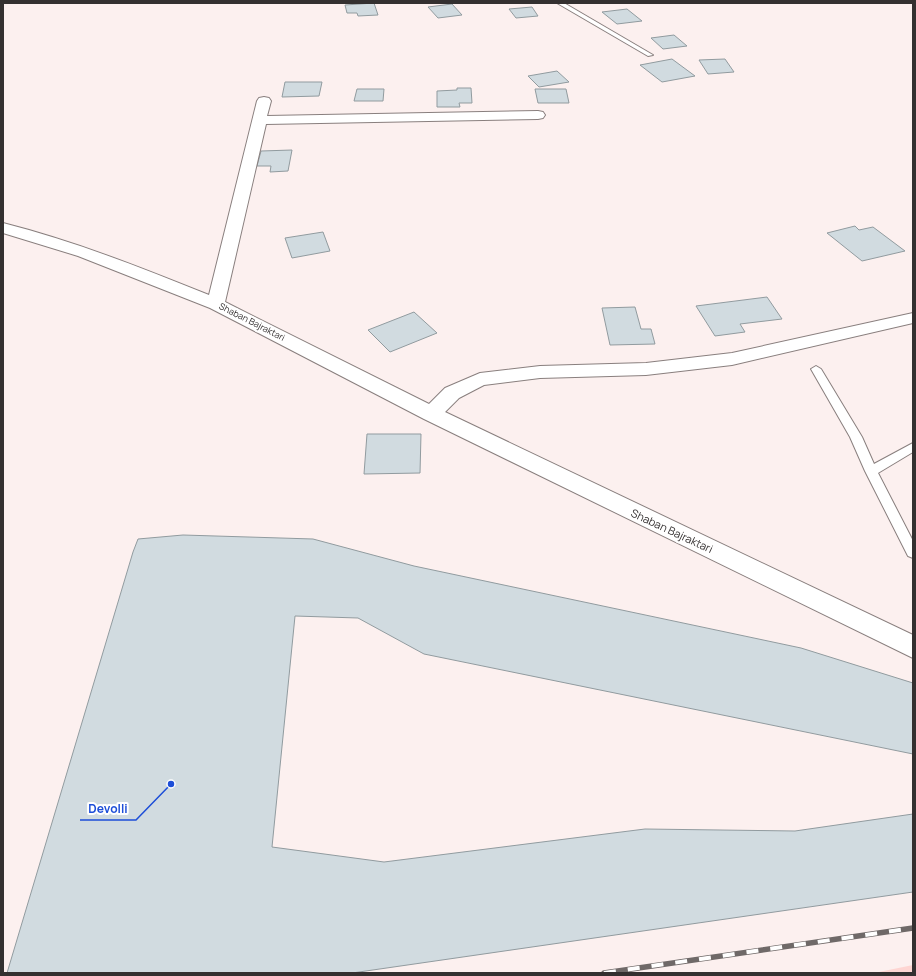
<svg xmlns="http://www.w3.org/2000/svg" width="916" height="976" font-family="Manrope,sans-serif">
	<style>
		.green { fill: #fed5d2 }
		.building { fill: #d1dbe0; stroke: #919b9f }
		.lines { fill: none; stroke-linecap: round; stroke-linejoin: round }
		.service-casing { stroke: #897f7e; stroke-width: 2 }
		.minor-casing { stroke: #897f7e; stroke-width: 2 }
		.service { fill: #fff; fill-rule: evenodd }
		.minor { fill: #fff; fill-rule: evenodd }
		.rail-casing { stroke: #6f6968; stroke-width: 5.5 }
		.rail { stroke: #fff; stroke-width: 4; stroke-dasharray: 12; stroke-linecap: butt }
		.labels { text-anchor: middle; stroke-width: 4; stroke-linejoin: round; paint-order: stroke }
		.far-street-label { font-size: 9px; fill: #343030; stroke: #fff }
		.street-label { font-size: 11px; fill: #343030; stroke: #fff }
		.leader { fill: none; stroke: #1d4ed8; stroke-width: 1.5 }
		.callout-dot { fill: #1d4ed8; stroke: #fff; stroke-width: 1.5 }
		.callout-label { font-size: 12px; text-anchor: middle; font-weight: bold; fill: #1d4ed8; stroke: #fff; stroke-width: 4; stroke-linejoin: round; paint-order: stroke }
	</style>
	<rect width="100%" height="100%" fill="#fcf0ef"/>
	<path class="green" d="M913,965V973H874Z"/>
	<g class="building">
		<path d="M374,3L378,15L358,16L357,13H347L345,5Z"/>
		<path d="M452,4L462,15L438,18L428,7Z"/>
		<path d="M532,7L538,16L516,18L509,9Z"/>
		<path d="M627,9L642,21L617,24L602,12Z"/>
		<path d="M674,35L687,46L663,49L651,38Z"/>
		<path d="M672,59L695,76L662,82L640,65Z"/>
		<path d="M725,59L734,72L708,74L699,60Z"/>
		<path d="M557,71L569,82L539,87L528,76Z"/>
		<path d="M285,82H322L319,96L282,97Z"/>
		<path d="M457,88H471L472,103H459L460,107H437V91L457,90Z"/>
		<path d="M357,89H384L383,101H354Z"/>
		<path d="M535,89H566L569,103H538Z"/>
		<path d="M292,150L288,171L270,172L271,166H257L261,151Z"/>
		<path d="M855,226L859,230L873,227L905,251L862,261L827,233Z"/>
		<path d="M323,232L330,251L292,258L285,238Z"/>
		<path d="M767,297L782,319L740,324L745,332L715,336L696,306Z"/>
		<path d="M635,307L641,329H651L655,344L610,345L602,308Z"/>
		<path d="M414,312L437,333L390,352L368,330Z"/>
		<path d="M367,434H421L420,473L364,474Z"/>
		<path d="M183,535L313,539L414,566L801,648L913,683V754L424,654L358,618L295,616L272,847L384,862L645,829L795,831L913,814V892L352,973H7L133,552L138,539Z"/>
	</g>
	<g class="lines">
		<defs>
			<g id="service">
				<path d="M557,3H564L653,55L648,56Z"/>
				<path d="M816,366L821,369L862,437L874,464L913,443V452L878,473L913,541V558L908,556L865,471L850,437L811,369Z"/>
			</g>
			<path id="minor" d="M264,97L269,98L271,101L267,116L538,111L543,112L545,115L543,118L538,119L266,124L225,302L429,404L445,388L480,373L540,366L646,363L732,353L913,313V323L732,365L646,375L540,378L484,385L459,398L445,412L913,635V658L424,419L210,308L78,256L3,233V223C74,241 142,268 209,295L257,101L259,98Z"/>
		</defs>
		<use href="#service" class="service-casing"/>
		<use href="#minor" class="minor-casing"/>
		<use href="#service" class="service"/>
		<use href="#minor" class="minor"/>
		<defs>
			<path id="rail" d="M604,973L913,928"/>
		</defs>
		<use href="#rail" class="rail-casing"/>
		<use href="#rail" class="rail"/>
	</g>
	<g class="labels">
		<g class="far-street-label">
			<text transform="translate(252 322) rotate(27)" y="3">Shaban Bajraktari</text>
		</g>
		<g class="street-label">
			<text transform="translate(672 531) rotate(25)" y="4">Shaban Bajraktari</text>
		</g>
	</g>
	<path class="leader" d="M171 784L136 820H80"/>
	<circle class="callout-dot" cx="171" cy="784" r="4"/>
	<g class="callout-label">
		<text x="108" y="813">Devolli</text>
	</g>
	<rect width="916" height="976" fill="none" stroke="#343030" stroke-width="8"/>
</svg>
